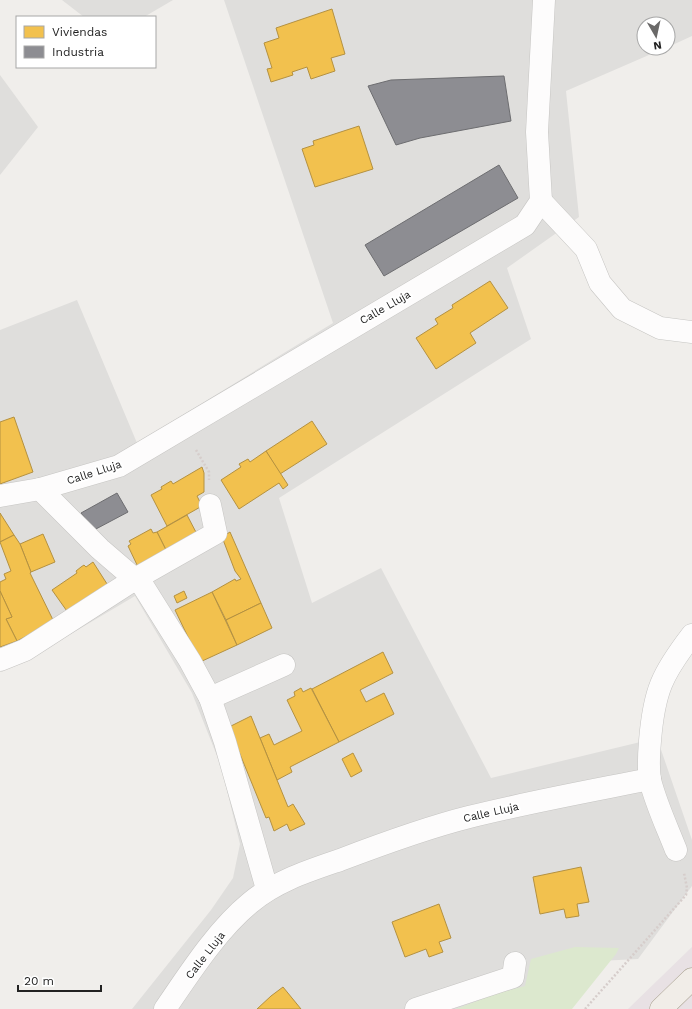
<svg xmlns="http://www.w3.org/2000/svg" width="692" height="1009" font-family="'Work Sans',sans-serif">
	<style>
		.residential { fill: #dfdedc }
		.industrial { fill: #e8e1e4 }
		.grass { fill: #dce8ce }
		.homes { fill: #f2c14e; stroke: #b49141 }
		.industry { fill: #8d8d92; stroke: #6d6d70 }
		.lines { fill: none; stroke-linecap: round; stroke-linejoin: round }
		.minor-casing { stroke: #c6c5c3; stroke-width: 23 }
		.major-casing { stroke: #a49c8a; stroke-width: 23 }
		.path { stroke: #d6cdcb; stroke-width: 2.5; stroke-dasharray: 2 2; stroke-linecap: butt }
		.minor { stroke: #fdfcfc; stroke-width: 22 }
		.major { stroke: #f1ede8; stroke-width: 22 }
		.labels { text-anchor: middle; stroke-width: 4; stroke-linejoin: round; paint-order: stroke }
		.street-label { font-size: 11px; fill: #222; stroke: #fff }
	</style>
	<rect width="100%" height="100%" fill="#f0eeeb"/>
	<g class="residential">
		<path d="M62,0H173L144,17H84Z"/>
		<path d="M224,0H692V36L668,47V24H644V48H665L566,91L579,217L507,268L531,339L279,498L312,603L381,568L491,778L657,738L692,840V886L638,959L540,964L527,988L477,1009H132L211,910L233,878L240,844L221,766L192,693L135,596L32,657L0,667V330L77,300L137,443L333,323Z"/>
		<path d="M0,75L38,127L0,175Z"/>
	</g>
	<path class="industrial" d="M692,947V1009H628Z"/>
	<path class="grass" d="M575,947L619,948L616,954L572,1009H456L498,993L525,986L531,959Z"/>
	<g class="homes">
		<path d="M332,9L345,54L331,58L335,71L311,79L307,67L292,72L293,75L271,82L267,69L272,68L264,43L279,38L276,28Z"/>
		<path d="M359,126L373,169L315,187L302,149L314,145L313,141Z"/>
		<path d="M490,281L508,308L470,333L476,343L436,369L416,338L438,324L435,319L453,308L452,305Z"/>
		<path d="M14,417L33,472L0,484V422Z"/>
		<path d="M312,421L327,444L280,474L266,451Z"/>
		<path d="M266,451L288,485L283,489L279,483L239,509L221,480L241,467L239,464L248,459L250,462Z"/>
		<path d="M202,467L204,473V492L197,496L202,506L167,526L151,495L162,489L161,487L171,481L173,484Z"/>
		<path d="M0,513L14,535L0,542Z"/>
		<path d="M187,515L199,538L168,554L157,532Z"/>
		<path d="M151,529L153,533L157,532L168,554L139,569L128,546L131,544L129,541Z"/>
		<path d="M230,532L261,603L226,620L212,592L235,579L236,581L241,579L235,571L222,537Z"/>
		<path d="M43,534L55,562L31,572L20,544Z"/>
		<path d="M14,535L20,544L31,572L30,573L54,622L17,641L6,619L12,617L0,591V582L6,579L4,574L11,571L0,542Z"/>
		<path d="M93,562L109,587L69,614L52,590L77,573L76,571L81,567L84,565L86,567Z"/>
		<path d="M0,591L12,617L6,619L17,641L0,647Z"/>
		<path d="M184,591L187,598L177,603L174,596Z"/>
		<path d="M212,592L237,645L200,662L175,610Z"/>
		<path d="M261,603L272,628L237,645L226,620Z"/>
		<path d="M383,652L393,673L360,690L366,702L384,693L394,714L339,742L312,689Z"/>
		<path d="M301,688L303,692L311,688L339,742L290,767L292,772L277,780L260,738L269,734L274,745L302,731L287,700L295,696L294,692Z"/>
		<path d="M251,716L288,807L293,804L305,824L290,831L287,824L274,831L269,817L266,818L229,727Z"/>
		<path d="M353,753L362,771L351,777L342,759Z"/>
		<path d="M581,867L589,902L577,904L579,916L566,918L564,909L540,914L533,877Z"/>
		<path d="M439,904L451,938L439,942L443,952L429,957L426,949L405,957L392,922Z"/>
		<path d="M283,987L301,1009H257L271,996Z"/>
	</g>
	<g class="industry">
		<path d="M504,76L511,121L420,138L396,145L368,86L391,80Z"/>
		<path d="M499,165L518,198L384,276L365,245Z"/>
		<path d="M117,493L128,512L94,530L81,513Z"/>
	</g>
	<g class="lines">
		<defs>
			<g id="minor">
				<path d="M541,201L586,249L600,283L622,309L660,328L692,332"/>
				<path d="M40,489L100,549L143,586L190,661L210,698L225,742L267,889"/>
				<path d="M0,496L40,489L119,466L525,225L541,201L537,132L544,0"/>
				<path d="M0,660L25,650L135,579L216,533L210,505"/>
				<path d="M210,698L284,665"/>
				<path d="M676,850C667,827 656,804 650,780C648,768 649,753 650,741C654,691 662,674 692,635"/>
				<path d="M165,1009C189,974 217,930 250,903C276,881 308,871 340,860C382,844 425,828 469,817C529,802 590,791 650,779"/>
				<path d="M416,1009L513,977L515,963"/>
			</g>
			<path id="major" d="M661,1009L692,979"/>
		</defs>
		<use href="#minor" class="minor-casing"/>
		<use href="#major" class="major-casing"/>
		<g class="path">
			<path d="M196,450L209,472V480"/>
			<path d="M585,1009L686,895L687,888L684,873"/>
		</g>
		<use href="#minor" class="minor"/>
		<use href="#major" class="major"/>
	</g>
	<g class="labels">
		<g class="street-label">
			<text transform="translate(385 307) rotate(-30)" y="4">Calle Lluja</text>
			<text transform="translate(94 472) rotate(-18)" y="4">Calle Lluja</text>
			<text transform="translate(491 812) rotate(-13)" y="4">Calle Lluja</text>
			<text transform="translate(205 955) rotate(-52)" y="4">Calle Lluja</text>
		</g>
	</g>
	<rect x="16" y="16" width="140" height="52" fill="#ffffff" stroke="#a7a7a7"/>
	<rect x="24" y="26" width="20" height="12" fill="#f2c14e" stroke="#a7a7a7"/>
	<text x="52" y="36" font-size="12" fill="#222222">Viviendas</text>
	<rect x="24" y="46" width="20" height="12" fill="#8d8d92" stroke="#a7a7a7"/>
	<text x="52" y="56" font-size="12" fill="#222222">Industria</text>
	<g transform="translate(656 36) rotate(171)"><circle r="19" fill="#ffffff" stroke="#a7a7a7"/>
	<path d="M0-3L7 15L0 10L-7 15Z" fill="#6a6968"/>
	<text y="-6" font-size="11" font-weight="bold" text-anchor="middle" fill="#222222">N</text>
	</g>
	<path d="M18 985v6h83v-6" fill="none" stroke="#222222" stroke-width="2"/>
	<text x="24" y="985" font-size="12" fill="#222222" stroke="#ffffff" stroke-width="3" paint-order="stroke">20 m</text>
</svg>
